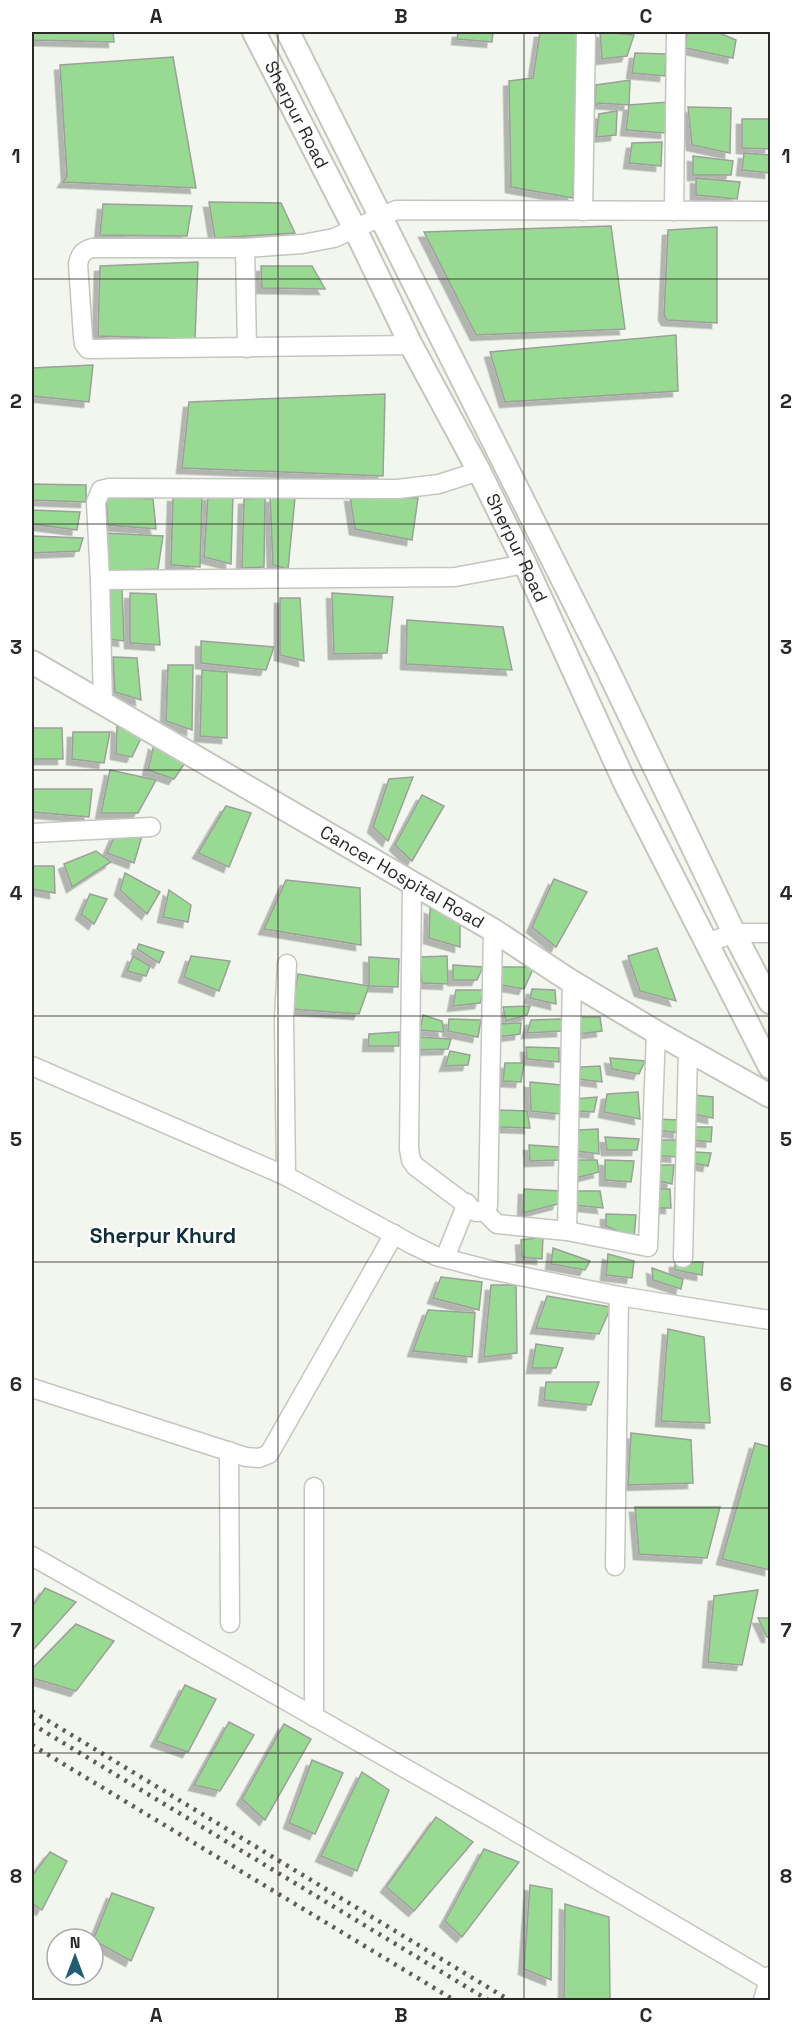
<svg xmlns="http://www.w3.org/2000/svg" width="802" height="2032" font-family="'Space Grotesk',sans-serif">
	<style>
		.building { fill: #99da93; stroke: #9ba09a; stroke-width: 1.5; filter: url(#shadow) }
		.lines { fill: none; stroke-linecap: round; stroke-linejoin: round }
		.minor-casing { stroke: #c4c7c0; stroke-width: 21 }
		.tertiary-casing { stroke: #c4c7c0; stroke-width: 26 }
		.minor { stroke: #fff; stroke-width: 18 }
		.tertiary { stroke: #fff; stroke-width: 22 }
		.rail { stroke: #5d5e5a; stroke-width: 4.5; stroke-dasharray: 3 6; stroke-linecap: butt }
		.grid { fill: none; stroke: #292a27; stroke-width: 1.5; stroke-opacity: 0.55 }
		.labels { text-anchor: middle; stroke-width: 4.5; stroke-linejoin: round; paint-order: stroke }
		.street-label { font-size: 18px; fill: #292a27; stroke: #fff }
		.quarter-label { font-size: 21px; font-weight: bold; fill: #112f39; stroke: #fff }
		.neatline { fill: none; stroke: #292a27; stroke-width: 2 }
		.grid-label { font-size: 20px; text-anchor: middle; font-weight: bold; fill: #292a27 }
	</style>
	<defs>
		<filter id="shadow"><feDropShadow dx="-5.5" dy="5.5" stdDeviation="0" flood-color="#0004"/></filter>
	</defs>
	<rect width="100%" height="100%" fill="#f3f6ee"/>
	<g class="building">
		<path d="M32,32H113L114,42L32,40Z"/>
		<path d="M458,32H493L492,42L457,39Z"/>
		<path d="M540,32H578L573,198L511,187L509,81L533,78Z"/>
		<path d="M600,32L634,35L627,56L602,59Z"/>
		<path d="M687,32H717L736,40L733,58L685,48Z"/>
		<path d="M635,53L666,54L665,76L632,73Z"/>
		<path d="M173,57L196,188L63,182L67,176L60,65Z"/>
		<path d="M630,80L629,105L598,103L595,106L596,85Z"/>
		<path d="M668,102L666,133L626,130L629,105Z"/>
		<path d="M688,107L731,108L730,153L692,145Z"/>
		<path d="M617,111L616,135L596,137L599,114Z"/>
		<path d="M742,119H770V149L742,148Z"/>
		<path d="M662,142L661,166L629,163L632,143Z"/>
		<path d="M744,153L770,155V173L742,170Z"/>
		<path d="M693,156L733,161L731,175H693Z"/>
		<path d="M696,178L740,182L737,199L696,195Z"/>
		<path d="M209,202L281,203L295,233L215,238Z"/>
		<path d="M103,204L192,206L187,236L100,235Z"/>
		<path d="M611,226L625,329L476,335L424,232Z"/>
		<path d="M717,227V323L667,320L664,315L668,230Z"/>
		<path d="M198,262L195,339L98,336L100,266Z"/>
		<path d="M261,266H312L325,289L262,288Z"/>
		<path d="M676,335L678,391L505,402L490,352Z"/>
		<path d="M93,365L89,402L32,396V368Z"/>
		<path d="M385,394L383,476L182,468L189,402Z"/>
		<path d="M32,484L86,485V502L32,500Z"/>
		<path d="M208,495H233L231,564L204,557Z"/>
		<path d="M173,496L202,497L200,567L171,565Z"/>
		<path d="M350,496L418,498L412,540L355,529Z"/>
		<path d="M106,497L153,499L156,529L108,525Z"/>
		<path d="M270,497L295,498L288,569L273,565Z"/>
		<path d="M265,498L264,567L242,568L244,499Z"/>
		<path d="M32,510L80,512L77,530L32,524Z"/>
		<path d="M103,533L163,536L158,569L105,571Z"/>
		<path d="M32,536L83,538L79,551L32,553Z"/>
		<path d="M122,589L124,641L109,639L108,590Z"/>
		<path d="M130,593L156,594L160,645L130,643Z"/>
		<path d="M332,593L393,597L387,653L334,654Z"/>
		<path d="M280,598H300L304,661L280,655Z"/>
		<path d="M407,620L503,627L512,670L406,664Z"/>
		<path d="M201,641L274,647L266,670L201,663Z"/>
		<path d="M113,657L137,658L141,700L115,692Z"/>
		<path d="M168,665H193L192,730L166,721Z"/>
		<path d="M202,670L227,672V738L200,736Z"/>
		<path d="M117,726L141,738L132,757L116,754Z"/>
		<path d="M32,728H62L63,759H32Z"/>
		<path d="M73,732H110L104,763L72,759Z"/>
		<path d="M154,744L185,763L174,779L148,770Z"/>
		<path d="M110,770L156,780L138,813H101Z"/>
		<path d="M413,777L388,841L373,827L389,779Z"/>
		<path d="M32,789H92L89,817L32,812Z"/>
		<path d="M422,795L444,806L412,861L395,845Z"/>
		<path d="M226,806L251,813L229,867L198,853Z"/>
		<path d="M115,835L142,836L134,863L107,853Z"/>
		<path d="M96,851L111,862L72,887L64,864Z"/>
		<path d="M32,866H54L55,893L32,889Z"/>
		<path d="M125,873L160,892L147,914L120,890Z"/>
		<path d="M554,879L587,892L556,947L532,927Z"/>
		<path d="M286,880L360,888L361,945L264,929Z"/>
		<path d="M169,890L191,905L188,922L163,917Z"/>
		<path d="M90,894L107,899L94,924L81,914Z"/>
		<path d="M430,908L460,922V947L429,938Z"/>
		<path d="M139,944L164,952L159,963L137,949Z"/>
		<path d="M657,948L676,1001L640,991L628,956Z"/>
		<path d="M133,956L150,966L146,976L127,971Z"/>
		<path d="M191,956L230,961L219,991L184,977Z"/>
		<path d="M447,956L448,984L422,983L419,957Z"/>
		<path d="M369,957L399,959L398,987L369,986Z"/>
		<path d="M453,965L483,967L477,980H453Z"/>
		<path d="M501,967H534L524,989L501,985Z"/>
		<path d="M298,974L369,986L359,1014L291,1009Z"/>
		<path d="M532,989L555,990L556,1004L530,998Z"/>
		<path d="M456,990H484L480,1003L453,1006Z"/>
		<path d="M530,1006L527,1015L506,1021L503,1007Z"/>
		<path d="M423,1015L442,1021L444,1032L420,1030Z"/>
		<path d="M579,1017H600L602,1031L579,1034Z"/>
		<path d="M449,1019L481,1020L478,1037L448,1031Z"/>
		<path d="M562,1019V1031L527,1033L531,1020Z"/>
		<path d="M521,1023L520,1034L498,1037V1024Z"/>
		<path d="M399,1032V1046H368L369,1034Z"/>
		<path d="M416,1037L451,1039L448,1049L415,1050Z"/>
		<path d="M526,1047L559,1048V1062L527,1059Z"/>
		<path d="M450,1051L470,1055L468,1065L445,1066Z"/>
		<path d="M610,1058L645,1061L639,1074L612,1069Z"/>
		<path d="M505,1063H524L521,1082L503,1081Z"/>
		<path d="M600,1066L602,1082L578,1079L581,1067Z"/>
		<path d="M530,1082L561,1085L560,1114L531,1111Z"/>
		<path d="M638,1092L640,1119L604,1112L607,1094Z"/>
		<path d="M694,1095L713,1097V1118L692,1114Z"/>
		<path d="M597,1097L594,1112L578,1111L575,1099Z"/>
		<path d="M498,1110L527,1111L530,1128L499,1127Z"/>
		<path d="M657,1119L678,1120L679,1133L657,1130Z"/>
		<path d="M691,1127H712L711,1142L691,1140Z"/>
		<path d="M598,1129L599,1154L577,1151L578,1130Z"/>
		<path d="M605,1137L639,1139L637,1150H607Z"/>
		<path d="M660,1140H676V1157L656,1155Z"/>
		<path d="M529,1145L559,1147V1160L530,1161Z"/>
		<path d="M694,1152L711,1153L708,1166L693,1163Z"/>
		<path d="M573,1160H597L599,1172L576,1178Z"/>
		<path d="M605,1160L634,1161L631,1182L605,1180Z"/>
		<path d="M657,1165H674L672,1184L656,1180Z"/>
		<path d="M524,1189L561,1191L558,1204L523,1213Z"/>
		<path d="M653,1189H670L671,1208H654Z"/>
		<path d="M575,1191H600L603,1208L573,1205Z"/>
		<path d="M606,1214L636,1215L634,1238L606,1226Z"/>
		<path d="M543,1237L542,1259L522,1257L521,1240Z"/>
		<path d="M553,1248L590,1261L585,1270L551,1264Z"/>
		<path d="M608,1254L634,1261L632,1278L606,1275Z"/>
		<path d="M675,1262H703L702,1275L675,1270Z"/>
		<path d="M652,1268L683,1279L681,1289L653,1280Z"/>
		<path d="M441,1277L482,1282L479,1310L433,1298Z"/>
		<path d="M491,1285H516L517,1353L484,1357Z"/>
		<path d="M547,1296L611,1307L599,1334L536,1328Z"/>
		<path d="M428,1310L475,1313L472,1357L413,1351Z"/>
		<path d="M668,1329L704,1337L710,1423L661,1421Z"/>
		<path d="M536,1344L563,1348L556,1368H532Z"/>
		<path d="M546,1382H599L591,1405L544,1400Z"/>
		<path d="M631,1433L691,1440L693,1483L628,1485Z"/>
		<path d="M755,1443L770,1447V1570L722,1559Z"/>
		<path d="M635,1507H720L707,1558L639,1554Z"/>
		<path d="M45,1588L76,1602L32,1651V1607Z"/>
		<path d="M758,1590L742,1665L708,1662L714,1596Z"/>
		<path d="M758,1618H770V1637H767Z"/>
		<path d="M76,1624L114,1641L76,1691L32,1678V1669Z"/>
		<path d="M185,1685L216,1699L188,1752L156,1741Z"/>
		<path d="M229,1722L254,1735L220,1791L194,1785Z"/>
		<path d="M284,1724L311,1739L265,1820L242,1799Z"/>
		<path d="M312,1760L343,1773L315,1834L289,1823Z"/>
		<path d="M362,1772L389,1790L357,1871L321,1856Z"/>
		<path d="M436,1817L473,1842L414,1911L386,1887Z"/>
		<path d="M484,1849L519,1862L462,1937L445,1921Z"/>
		<path d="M50,1852L67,1861L42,1910L32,1903V1876Z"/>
		<path d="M530,1885L552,1889L551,1980L524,1969Z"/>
		<path d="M112,1893L154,1908L131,1961L93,1940Z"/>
		<path d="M565,1904L609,1917L610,2000H564Z"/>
	</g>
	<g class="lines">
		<defs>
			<g id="minor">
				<path d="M583,211L586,32"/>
				<path d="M674,211L676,32"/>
				<path d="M245,248L247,348"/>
				<path d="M411,345L88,349L84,344L83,337L78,264C80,254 83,251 92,248H245L302,244L334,238L396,210L770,211"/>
				<path d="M479,471L439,484L398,489L109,488L101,490L96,502L100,580L455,577L525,564"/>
				<path d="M100,580L103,705"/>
				<path d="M32,833L151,827"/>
				<path d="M412,884L409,1149L411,1160L415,1166L476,1212L484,1211L488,1206L493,930"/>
				<path d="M707,943L734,933H770"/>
				<path d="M32,1066L286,1176L413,1245L436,1256L486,1269L619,1296L770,1320"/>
				<path d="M286,1176L284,1018L287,964"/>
				<path d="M484,1211L497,1224L567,1231L648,1247L656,1032"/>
				<path d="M567,1231L572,982"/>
				<path d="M445,1258L467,1203"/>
				<path d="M683,1258L688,1050"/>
				<path d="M32,1388L246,1457L259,1458L269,1454L394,1234"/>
				<path d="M229,1451L230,1623"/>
				<path d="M314,1487V1717"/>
				<path d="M32,1556L489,1816L769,1981"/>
				<path d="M615,1566L619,1296"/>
				<path d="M763,2000L770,1976"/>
			</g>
			<g id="tertiary">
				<path id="s1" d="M254,32L355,229L411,345L479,471L525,564L625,783L770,1067"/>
				<path d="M288,32L606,666L734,933L770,1002"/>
				<path id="s2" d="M32,662L493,930L572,982L656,1032L770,1096"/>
			</g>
		</defs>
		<use href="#minor" class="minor-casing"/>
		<use href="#tertiary" class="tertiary-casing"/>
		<use href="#minor" class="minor"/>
		<use href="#tertiary" class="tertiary"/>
		<g class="rail">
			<path d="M32,1711L509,2000"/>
			<path d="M32,1724L488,2000"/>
			<path d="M32,1745L454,2000"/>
		</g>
	</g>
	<path class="grid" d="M278,32V2000M524,32V2000M32,279H770M32,524H770M32,770H770M32,1016H770M32,1262H770M32,1508H770M32,1753H770"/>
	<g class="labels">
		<g class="street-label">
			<text dy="6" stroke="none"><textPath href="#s1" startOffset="93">Sherpur Road</textPath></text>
			<text dy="6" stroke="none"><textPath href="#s1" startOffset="579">Sherpur Road</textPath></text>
			<text dy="6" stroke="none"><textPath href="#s2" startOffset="428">Cancer Hospital Road</textPath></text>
		</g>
		<g class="quarter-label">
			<text x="163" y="1243">Sherpur Khurd</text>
		</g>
	</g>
	<rect width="802" height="2032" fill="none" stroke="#ffffff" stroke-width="66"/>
	<g transform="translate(75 1957)"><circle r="28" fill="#ffffff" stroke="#a9aaa9" stroke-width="1.5"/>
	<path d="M0-4.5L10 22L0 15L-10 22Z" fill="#1f5e74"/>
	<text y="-9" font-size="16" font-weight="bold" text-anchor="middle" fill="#292a27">N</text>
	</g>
	<rect x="33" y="33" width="736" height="1966" class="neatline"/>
	<g class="grid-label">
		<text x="156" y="23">A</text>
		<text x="401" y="23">B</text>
		<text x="646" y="23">C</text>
		<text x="16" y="163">1</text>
		<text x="786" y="163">1</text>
		<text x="16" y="408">2</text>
		<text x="786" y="408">2</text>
		<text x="16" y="654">3</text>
		<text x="786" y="654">3</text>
		<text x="16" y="900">4</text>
		<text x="786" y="900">4</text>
		<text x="16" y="1146">5</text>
		<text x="786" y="1146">5</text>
		<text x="16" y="1391">6</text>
		<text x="786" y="1391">6</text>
		<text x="16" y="1637">7</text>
		<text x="786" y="1637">7</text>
		<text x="16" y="1883">8</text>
		<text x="786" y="1883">8</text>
		<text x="156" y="2022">A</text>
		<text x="401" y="2022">B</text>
		<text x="646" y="2022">C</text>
	</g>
</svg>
